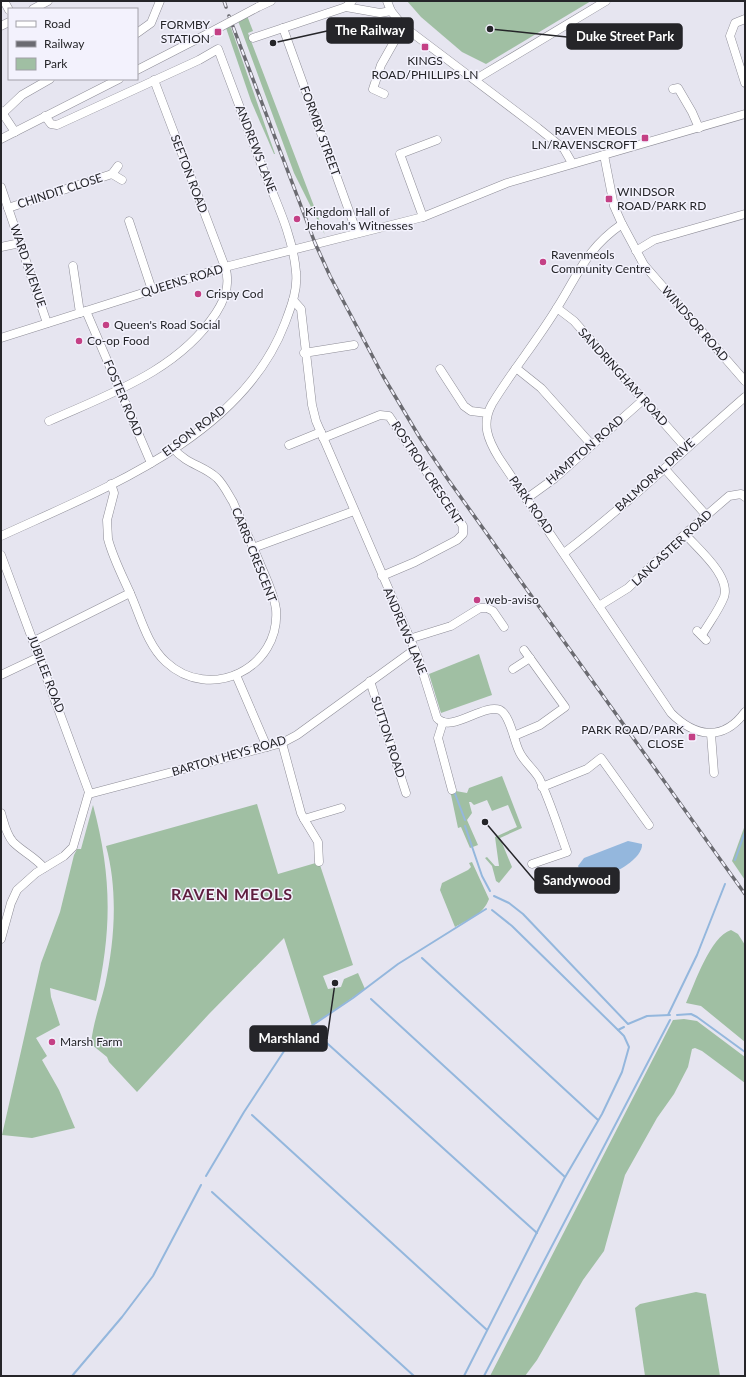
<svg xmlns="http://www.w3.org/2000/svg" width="746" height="1377" font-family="Lato,sans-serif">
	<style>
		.green { fill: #a0bfa3 }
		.water { fill: #94b7dd }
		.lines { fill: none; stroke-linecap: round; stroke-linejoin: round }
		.stream { stroke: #94b7dd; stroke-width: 2 }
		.minor-casing { stroke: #8e8d97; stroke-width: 9 }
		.minor { stroke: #fff; stroke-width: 8 }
		.rail-casing { stroke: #6b6b71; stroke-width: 3.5 }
		.rail { stroke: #f3f2fd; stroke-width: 2; stroke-dasharray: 6; stroke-linecap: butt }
		.minor-bridge-casing { stroke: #8e8d97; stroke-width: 9; stroke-linecap: butt }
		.minor-bridge { stroke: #fff; stroke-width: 8 }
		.poi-dot { fill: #c44085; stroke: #f3f2fd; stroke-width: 1.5 }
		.labels { text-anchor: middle; stroke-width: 3; stroke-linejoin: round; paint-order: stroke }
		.poi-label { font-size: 12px; fill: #252529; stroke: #f3f2fd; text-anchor: start }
		.street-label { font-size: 12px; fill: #252529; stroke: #f3f2fd }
		.district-label { font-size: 16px; font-weight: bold; letter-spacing: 1px; fill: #5e1e3e; stroke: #f3f2fd }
		.leader { fill: none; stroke: #252529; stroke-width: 1.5 }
		.callout-dot { fill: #252529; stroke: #f3f2fd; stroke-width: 1.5 }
		.callout { fill: #252529; stroke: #252529; stroke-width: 1.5 }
		.callout-label { font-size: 13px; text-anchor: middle; font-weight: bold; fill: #fff }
	</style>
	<rect width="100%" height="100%" fill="#e6e5f0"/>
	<g class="green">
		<path d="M407,1H591L486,64L462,52L421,17Z"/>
		<path d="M246,13L253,31L248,33L325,235L294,173L237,18Z"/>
		<path d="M229,22L275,154H274L251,101L225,25Z"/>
		<path d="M479,654L492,695L441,713L429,674Z"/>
		<path d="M502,776L522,828L500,838L512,867L499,883L496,881L492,866L485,858L487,857L495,866H499L495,837L517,827L508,805L492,811L487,800L474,805L471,802H469L472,813L467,820L478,845L470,848L461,827L458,828L450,790L467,793L469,788Z"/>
		<path d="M257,804L278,874L319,862L353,965L323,976L328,989L341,987L344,979L358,973L365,989L312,1026L284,938L209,1014L137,1092L109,1062L107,1057L91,1044C93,1023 100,1005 105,985C115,940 118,890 106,846Z"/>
		<path d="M93,805C112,876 112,930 96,1001L50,988L51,997L60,1025L36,1038L47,1056L42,1060L59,1090L75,1128L32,1138L2,1135L41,963L60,912L74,855L77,849H81Z"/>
		<path d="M745,825V880L732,861Z"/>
		<path d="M472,862L489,899C483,915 469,919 455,927L440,890L442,883L468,870L471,867L469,863Z"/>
		<path d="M731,930L738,934L745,945V1042L701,1006L686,1003C695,983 710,937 731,930Z"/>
		<path d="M684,1019L697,1021L745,1057V1083L702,1051L695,1048L692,1049L688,1067L674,1094L657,1118L625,1175L604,1251L583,1280L537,1360L525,1376H490L673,1020Z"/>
		<path d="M696,1292L706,1294L720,1376H645L635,1308L640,1304Z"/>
	</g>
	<path class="water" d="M628,841L642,844C643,858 615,874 603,876C595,877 589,876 581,873L578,866L584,858Z"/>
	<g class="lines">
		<g class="stream">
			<path d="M454,791L465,820"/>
			<path d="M465,826L482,876L490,891"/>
			<path d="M735,860L745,832"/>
			<path d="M494,896L509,903L523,914L628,1024L647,1016L670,1015"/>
			<path d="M492,910L512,926L618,1030"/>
			<path d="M422,958L598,1120"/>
			<path d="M371,999L565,1177"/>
			<path d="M668,1015L697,955L725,884"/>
			<path d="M677,1015L691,1014L697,1017L745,1052"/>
			<path d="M318,1035L537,1233"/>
			<path d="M252,1115L487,1330"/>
			<path d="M206,1176L244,1112L292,1039L353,998L398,964L486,909"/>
			<path d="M212,1192L414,1376"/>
			<path d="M72,1376L122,1317L153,1276L201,1185"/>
			<path d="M464,1376L564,1179L602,1114L622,1072L629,1047L624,1036L618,1030L624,1027"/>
			<path d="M484,1376L670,1020"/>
		</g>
		<defs>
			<g id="minor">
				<path d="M4,1L9,10"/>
				<path d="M387,1L391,11L403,26L538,128L564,149L572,163"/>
				<path d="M258,7L271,1"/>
				<path d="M346,7L380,13L391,11"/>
				<path d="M33,9L48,1"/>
				<path d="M745,19L735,23L730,36L745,83"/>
				<path d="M1,26L9,22"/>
				<path d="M283,28L357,233"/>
				<path d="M137,33L151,23L160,1"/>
				<path d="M253,38L346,7L352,1"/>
				<path d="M137,70L209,33"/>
				<path d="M476,79L606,1"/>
				<path d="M673,89L678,88L692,112L699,128"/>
				<path d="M384,94L373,89L381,65L403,26"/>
				<path d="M1,111L15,132"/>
				<path d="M3,113L22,95L50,79"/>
				<path d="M1,139L119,79"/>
				<path d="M604,155L614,206L622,224L644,265L745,381"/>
				<path d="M118,166L112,174L122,180"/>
				<path d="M1,187L47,323"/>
				<path d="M8,208L112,174"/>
				<path d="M423,217L400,154L437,140"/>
				<path d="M129,221L152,290"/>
				<path d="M622,224C586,249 579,273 557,308C537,341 512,371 492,404C481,424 488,440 499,458L671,713C695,737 723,742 745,712"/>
				<path d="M1,247L20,243"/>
				<path d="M636,251L654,240L745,214"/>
				<path d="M73,266L80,313"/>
				<path d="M293,300L301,309L312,405L316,421L418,657L437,718C451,734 483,703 500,710C510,715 514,741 519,751C523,761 533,768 539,778C550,801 558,827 567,852L532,864"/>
				<path d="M557,308L574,321L686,448"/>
				<path d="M86,311L151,463"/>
				<path d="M1,338L225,267L423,217L507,183L745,114"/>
				<path d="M304,353L354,345"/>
				<path d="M516,368L541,388L591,444"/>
				<path d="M440,369L464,406L471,411L487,413"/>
				<path d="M49,421C109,394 178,371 216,313C225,299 231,284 225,267L154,80"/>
				<path d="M323,438L380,415L389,416L463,526V534L457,540L415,562L382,576"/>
				<path d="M289,445L321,432"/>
				<path d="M665,469L706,515"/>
				<path d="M111,484L114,493L107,520L108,539C113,558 122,575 130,593C140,615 147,645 166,662C210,703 281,668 276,609C274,594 267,580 261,566C252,544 242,523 233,502C228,494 224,485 217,478C203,465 187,465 173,448"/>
				<path d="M526,499L555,478L643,400"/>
				<path d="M685,534C698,549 731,576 724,597C719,610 709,623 702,635"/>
				<path d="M1,536C103,489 242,437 285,323C291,307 298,290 296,272C293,236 276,202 263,169C248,129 233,89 218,49L199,60L57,125L51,124L45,116"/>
				<path d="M253,548L354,511"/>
				<path d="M564,553C628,504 685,449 745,397"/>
				<path d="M1,555L89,792L73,847L64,856L36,873L17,890L11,903L1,939"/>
				<path d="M599,606L628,588L685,534L729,496L741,494L745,497"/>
				<path d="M697,631L706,640"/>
				<path d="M409,639L451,626L480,608H487L493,611L504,627"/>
				<path d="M34,641L130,593"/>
				<path d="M513,669L530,658"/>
				<path d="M1,675L39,657"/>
				<path d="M236,675L267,747"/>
				<path d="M370,681L406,793"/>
				<path d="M443,722L438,738L452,790"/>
				<path d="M711,734L714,773"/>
				<path d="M514,736L540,725L565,707L524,650"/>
				<path d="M282,743L301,813L304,819L341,808"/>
				<path d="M542,787L587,769L601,758L649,825"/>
				<path d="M89,794L282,743L297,735L414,650"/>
				<path d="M1,813C4,823 6,834 13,842C23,852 35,857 44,868"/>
				<path d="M304,819L318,842L319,862"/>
			</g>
		</defs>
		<use href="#minor" class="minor-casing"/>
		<use href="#minor" class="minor"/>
		<defs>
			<g id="rail">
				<path d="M224,1L226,7"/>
				<path d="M229,16L315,243L330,276L383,376L420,438L447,478L745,894"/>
			</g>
		</defs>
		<use href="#rail" class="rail-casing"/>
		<use href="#rail" class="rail"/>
		<defs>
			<path id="minor-bridge" d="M209,33L258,7"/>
		</defs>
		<use href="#minor-bridge" class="minor-bridge-casing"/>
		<use href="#minor-bridge" class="minor-bridge"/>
	</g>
	<g class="poi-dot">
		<rect x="214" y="28" width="8" height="8" rx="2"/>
		<rect x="421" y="43" width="8" height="8" rx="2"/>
		<rect x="641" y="134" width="8" height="8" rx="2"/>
		<rect x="605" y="195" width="8" height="8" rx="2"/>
		<circle cx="297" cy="219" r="4"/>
		<circle cx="543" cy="262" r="4"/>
		<circle cx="198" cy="294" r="4"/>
		<circle cx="106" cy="325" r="4"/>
		<circle cx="79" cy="341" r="4"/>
		<circle cx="477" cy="600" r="4"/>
		<rect x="688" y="733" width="8" height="8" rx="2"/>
		<circle cx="52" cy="1042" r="4"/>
	</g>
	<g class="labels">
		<g class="poi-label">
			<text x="210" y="29" text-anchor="end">FORMBY<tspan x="210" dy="14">STATION</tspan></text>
			<text x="425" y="65" text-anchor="middle">KINGS<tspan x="425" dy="14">ROAD/PHILLIPS LN</tspan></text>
			<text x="637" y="135" text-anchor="end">RAVEN MEOLS<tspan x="637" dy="14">LN/RAVENSCROFT</tspan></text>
			<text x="617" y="196">WINDSOR<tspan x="617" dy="14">ROAD/PARK RD</tspan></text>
			<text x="305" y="216">Kingdom Hall of<tspan x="305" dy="14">Jehovah's Witnesses</tspan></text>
			<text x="551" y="259">Ravenmeols<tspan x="551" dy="14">Community Centre</tspan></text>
			<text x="206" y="298">Crispy Cod</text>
			<text x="114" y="329">Queen's Road Social</text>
			<text x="87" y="345">Co-op Food</text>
			<text x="485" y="604">web-aviso</text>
			<text x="684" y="734" text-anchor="end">PARK ROAD/PARK<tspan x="684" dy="14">CLOSE</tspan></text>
			<text x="60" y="1046">Marsh Farm</text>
		</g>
		<g class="street-label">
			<text transform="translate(320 131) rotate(70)" y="4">FORMBY STREET</text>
			<text transform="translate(256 149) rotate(69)" y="4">ANDREWS LANE</text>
			<text transform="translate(189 174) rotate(69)" y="4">SEFTON ROAD</text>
			<text transform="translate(60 191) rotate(-18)" y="4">CHINDIT CLOSE</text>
			<text transform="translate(28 266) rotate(71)" y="4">WARD AVENUE</text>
			<text transform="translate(182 281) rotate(-17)" y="4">QUEENS ROAD</text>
			<text transform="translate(695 324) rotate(49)" y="4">WINDSOR ROAD</text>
			<text transform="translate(623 377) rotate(48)" y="4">SANDRINGHAM ROAD</text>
			<text transform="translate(123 398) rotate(67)" y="4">FOSTER ROAD</text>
			<text transform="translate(194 431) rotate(-37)" y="4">ELSON ROAD</text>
			<text transform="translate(585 450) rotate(-41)" y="4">HAMPTON ROAD</text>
			<text transform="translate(427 473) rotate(57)" y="4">ROSTRON CRESCENT</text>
			<text transform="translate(655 475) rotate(-42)" y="4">BALMORAL DRIVE</text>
			<text transform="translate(531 505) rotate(55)" y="4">PARK ROAD</text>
			<text transform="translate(672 548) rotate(-43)" y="4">LANCASTER ROAD</text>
			<text transform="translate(254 555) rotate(68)" y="4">CARRS CRESCENT</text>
			<text transform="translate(405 631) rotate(67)" y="4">ANDREWS LANE</text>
			<text transform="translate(46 674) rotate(69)" y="4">JUBILEE ROAD</text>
			<text transform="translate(388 737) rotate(72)" y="4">SUTTON ROAD</text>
			<text transform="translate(229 756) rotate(-16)" y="4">BARTON HEYS ROAD</text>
		</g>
		<g class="district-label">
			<text x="232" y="900">RAVEN MEOLS</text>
		</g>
	</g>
	<path class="leader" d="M273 43L327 31M490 29L567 37M485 822L535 881M335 983L327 1039"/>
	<g class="callout-dot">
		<circle cx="273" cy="43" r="4"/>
		<circle cx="490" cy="29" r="4"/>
		<circle cx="485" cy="822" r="4"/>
		<circle cx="335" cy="983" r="4"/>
	</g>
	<g class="callout">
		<rect x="327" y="18" width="86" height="25" rx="4"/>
		<rect x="567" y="24" width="115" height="25" rx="4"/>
		<rect x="535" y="868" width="84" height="25" rx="4"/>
		<rect x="250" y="1026" width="77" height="25" rx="4"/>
	</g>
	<g class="callout-label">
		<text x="370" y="35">The Railway</text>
		<text x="625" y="41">Duke Street Park</text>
		<text x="577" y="885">Sandywood</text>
		<text x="289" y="1043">Marshland</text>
	</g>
	<rect width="746" height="1377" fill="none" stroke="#252529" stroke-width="4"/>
	<rect x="8" y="8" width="130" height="72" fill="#f3f2fd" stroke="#a1a0a8"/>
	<rect x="16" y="21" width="20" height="6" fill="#ffffff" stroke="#a1a0a8"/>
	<text x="44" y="28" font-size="12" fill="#252529">Road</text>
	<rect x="16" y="41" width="20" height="6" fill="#6b6b71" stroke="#a1a0a8"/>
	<text x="44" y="48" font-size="12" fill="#252529">Railway</text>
	<rect x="16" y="58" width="20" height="12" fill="#a0bfa3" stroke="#a1a0a8"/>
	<text x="44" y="68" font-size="12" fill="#252529">Park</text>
</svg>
